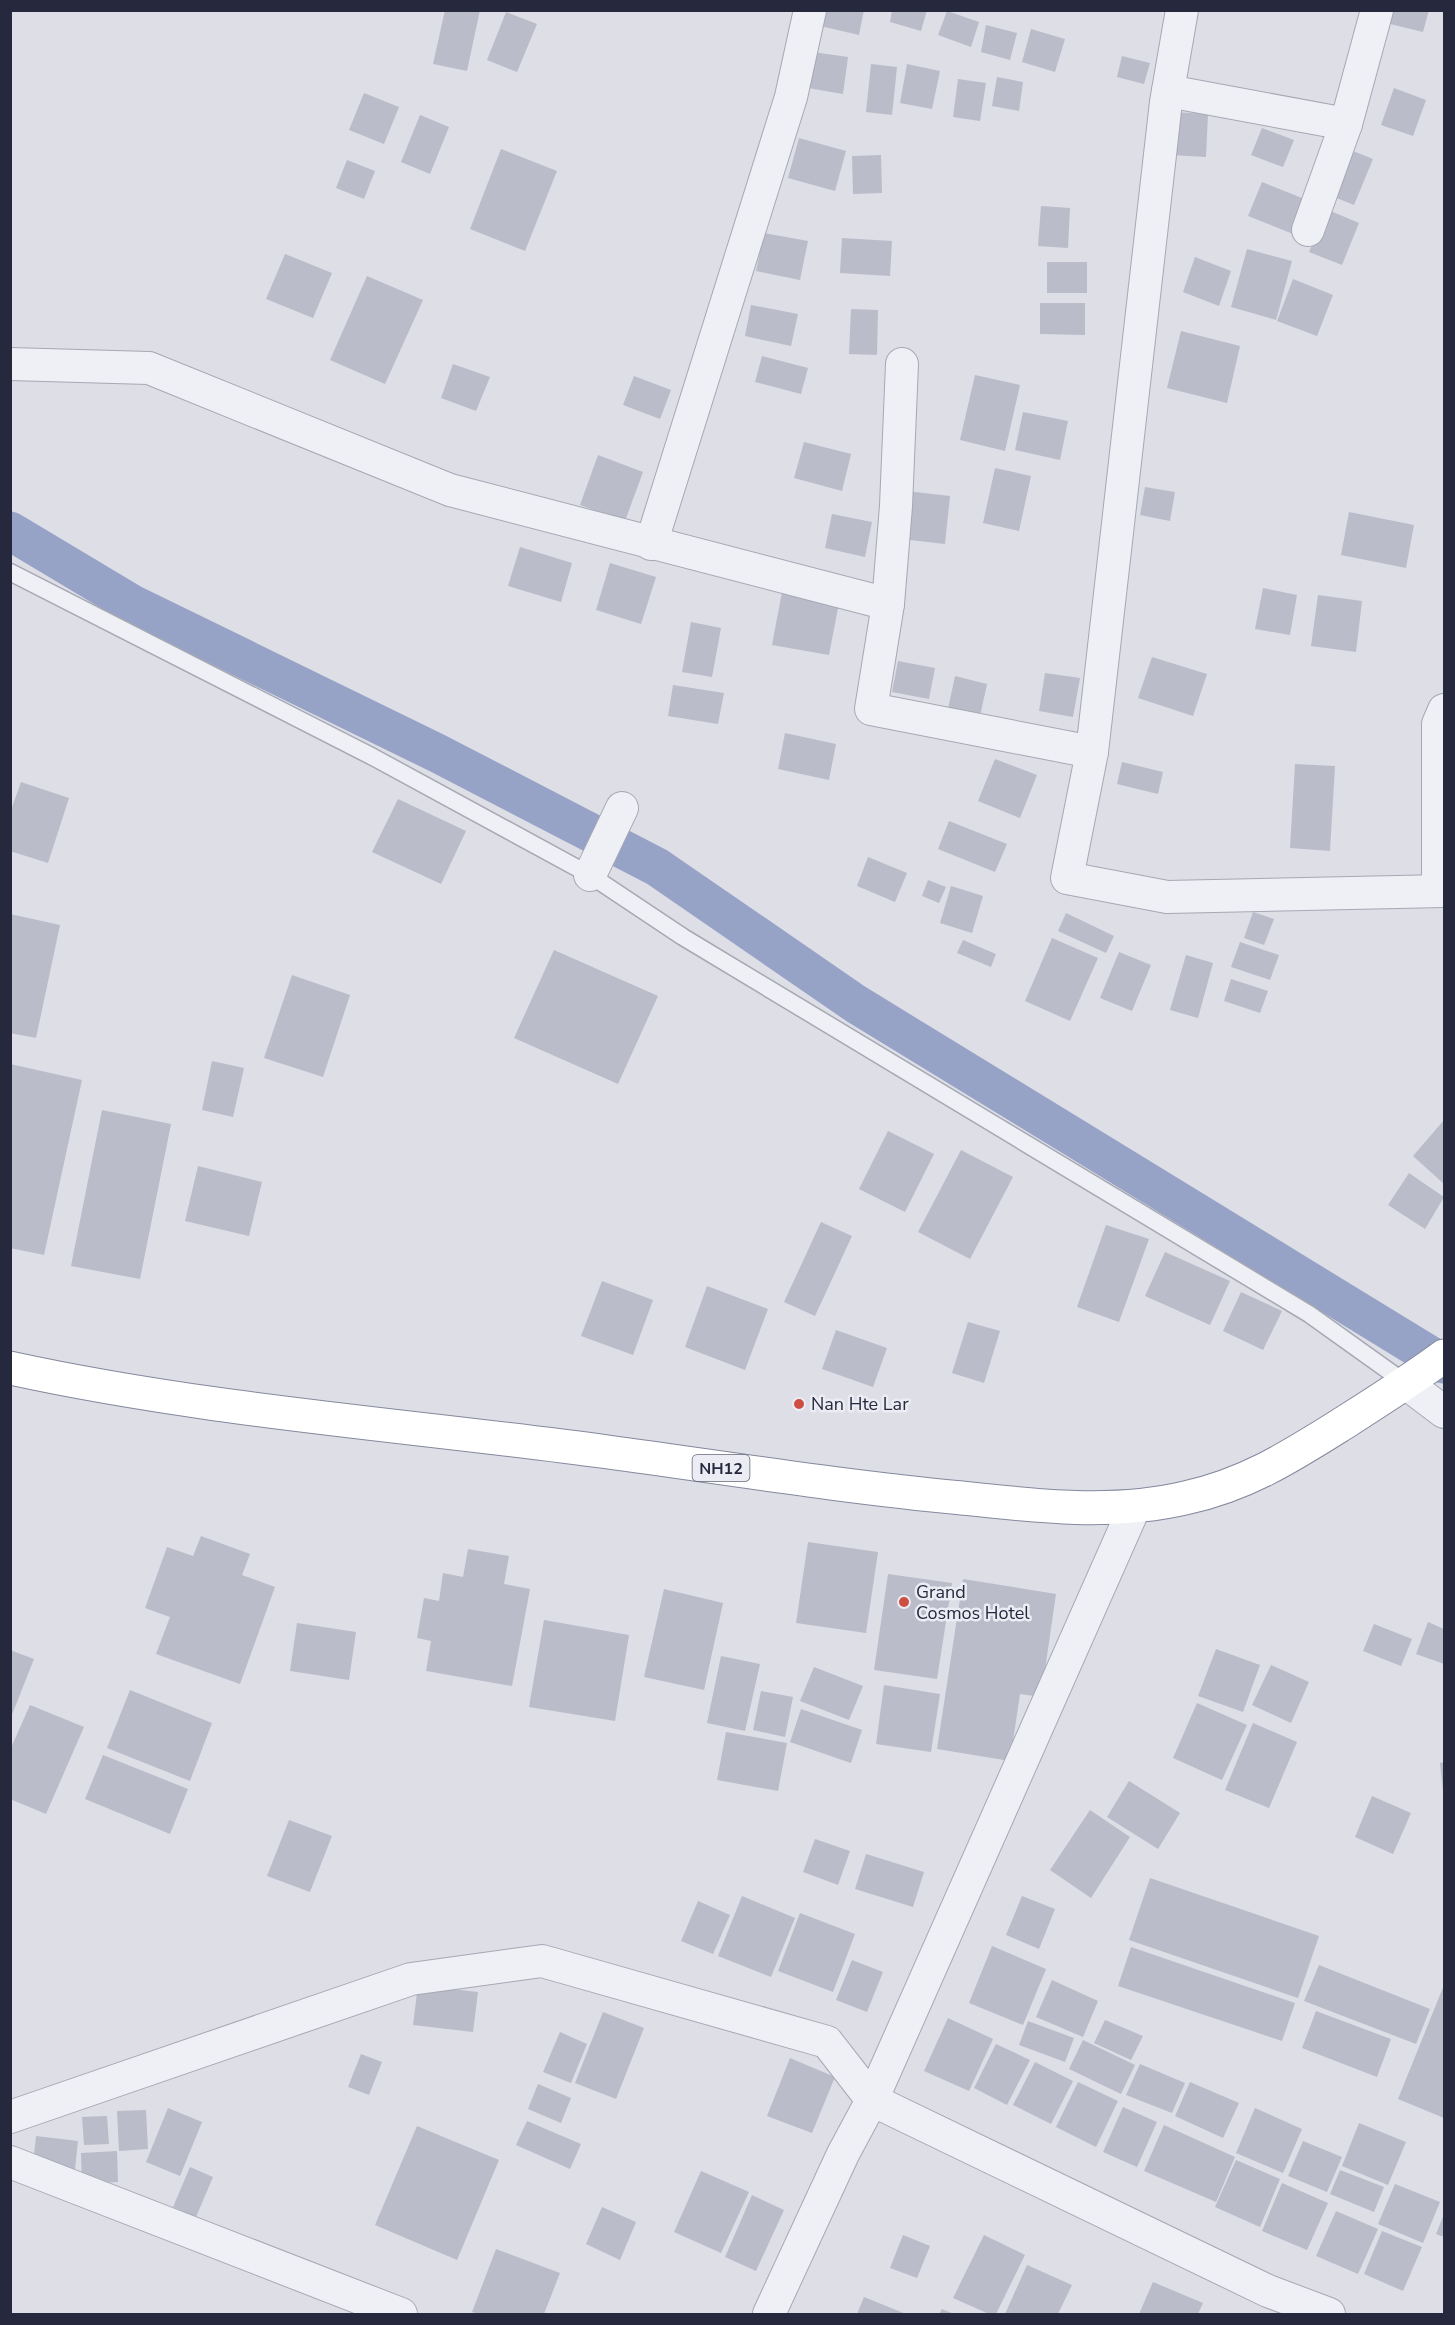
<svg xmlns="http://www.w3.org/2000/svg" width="1455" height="2325" font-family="'Nunito Sans',sans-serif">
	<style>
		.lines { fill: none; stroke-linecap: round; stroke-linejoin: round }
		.canal { stroke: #97a2c7; stroke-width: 39 }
		.building { fill: #babcc9 }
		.lane-casing { stroke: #a6a8b3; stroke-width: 19 }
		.street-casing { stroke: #a6a8b3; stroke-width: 34 }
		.highway-casing { stroke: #84889d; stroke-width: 35 }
		.lane { stroke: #eff0f5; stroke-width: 16 }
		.street { stroke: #eff0f5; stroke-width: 32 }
		.highway { stroke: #fff; stroke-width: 33 }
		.poi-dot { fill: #cc4f41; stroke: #ecedf4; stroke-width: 2 }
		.labels { text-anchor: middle; stroke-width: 5; stroke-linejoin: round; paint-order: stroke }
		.shield { fill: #ecedf4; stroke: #616474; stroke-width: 1.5 }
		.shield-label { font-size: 16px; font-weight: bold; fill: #26293d }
		.poi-label { font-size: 18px; fill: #26293d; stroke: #ecedf4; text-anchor: start }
	</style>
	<rect width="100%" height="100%" fill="#dddee6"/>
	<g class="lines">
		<path class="canal" d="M10,531L132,604L437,753L657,867L856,1004L1444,1364"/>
	</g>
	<g class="building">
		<path d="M445,10H480L467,71L433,64Z"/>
		<path d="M823,10H864L859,35L820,26Z"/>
		<path d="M892,10H927L921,31L890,22Z"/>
		<path d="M1384,10H1429L1423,32L1382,22Z"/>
		<path d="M947,11L979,22L971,47L938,35Z"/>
		<path d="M506,12L537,24L517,72L487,60Z"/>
		<path d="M986,25L1017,33L1010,60L981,52Z"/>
		<path d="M1031,29L1065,39L1055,72L1022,62Z"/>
		<path d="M813,52L848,57L843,94L808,88Z"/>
		<path d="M1122,56L1150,63L1144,84L1117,77Z"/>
		<path d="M871,64L897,67L892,115L866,112Z"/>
		<path d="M907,64L940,71L932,109L900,103Z"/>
		<path d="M997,77L1023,82L1019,111L992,106Z"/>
		<path d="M958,79L986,83L980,121L953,117Z"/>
		<path d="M1394,88L1426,100L1413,136L1381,125Z"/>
		<path d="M364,93L399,107L384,144L349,130Z"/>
		<path d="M1172,112L1208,114L1206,157L1170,155Z"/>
		<path d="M420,115L449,127L430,174L401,162Z"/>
		<path d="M1262,128L1294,140L1283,167L1251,155Z"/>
		<path d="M799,138L846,151L835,191L788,178Z"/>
		<path d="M501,149L557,171L525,251L470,229Z"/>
		<path d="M1348,149L1373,159L1354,205L1329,195Z"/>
		<path d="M881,155L882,193L853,194L852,156Z"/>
		<path d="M347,160L375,171L364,199L336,188Z"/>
		<path d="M1262,182L1307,200L1293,234L1248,216Z"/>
		<path d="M1041,206L1070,208L1068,248L1038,246Z"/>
		<path d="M1326,209L1359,223L1342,265L1309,252Z"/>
		<path d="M764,233L808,241L800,280L756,271Z"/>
		<path d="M842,238L892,241L890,276L840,273Z"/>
		<path d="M1247,249L1292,261L1276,320L1231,307Z"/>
		<path d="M285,254L332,273L313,318L266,299Z"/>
		<path d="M1195,257L1231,271L1219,306L1183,292Z"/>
		<rect x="1047" y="262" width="40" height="31"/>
		<path d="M367,276L423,300L385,384L330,360Z"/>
		<path d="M1293,279L1333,295L1317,336L1277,321Z"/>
		<path d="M1040,303H1085V335L1040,334Z"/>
		<path d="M751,305L798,314L791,346L745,336Z"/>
		<path d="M851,309L878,310L877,355L849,354Z"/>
		<path d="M1181,331L1240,346L1227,403L1167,388Z"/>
		<path d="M762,356L808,368L801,394L755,382Z"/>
		<path d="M453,364L490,377L476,411L441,398Z"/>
		<path d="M975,375L1020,385L1005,451L960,440Z"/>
		<path d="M634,376L671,390L660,419L623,405Z"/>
		<path d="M1023,412L1068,421L1060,460L1015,450Z"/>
		<path d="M804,442L851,454L842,491L794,478Z"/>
		<path d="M598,455L643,472L625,521L580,505Z"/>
		<path d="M995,468L1031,476L1019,531L983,523Z"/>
		<path d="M1145,487L1175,492L1170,521L1140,515Z"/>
		<path d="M906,491L950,496L945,544L901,539Z"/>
		<path d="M1349,512L1414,525L1406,568L1341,555Z"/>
		<path d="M832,514L872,522L865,557L825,548Z"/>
		<path d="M520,547L572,563L561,602L508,586Z"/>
		<path d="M610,563L656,577L641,624L596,610Z"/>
		<path d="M1263,588L1297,595L1290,635L1255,629Z"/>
		<path d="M782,592L839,603L829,655L772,645Z"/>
		<path d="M1318,595L1362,601L1356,652L1311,646Z"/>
		<path d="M691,622L721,628L712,677L682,672Z"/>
		<path d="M1152,657L1207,674L1193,716L1138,698Z"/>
		<path d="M898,661L935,668L929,699L892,692Z"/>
		<path d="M1045,673L1080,678L1073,717L1039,711Z"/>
		<path d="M955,676L987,684L980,716L948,709Z"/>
		<path d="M673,685L724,693L718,724L668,716Z"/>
		<path d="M785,733L836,744L829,780L778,769Z"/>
		<path d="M995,759L1037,775L1020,818L978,801Z"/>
		<path d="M1122,762L1163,772L1158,794L1117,784Z"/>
		<path d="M1295,764L1335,766L1330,851L1290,848Z"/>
		<path d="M21,782L69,798L48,863L10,851V813Z"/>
		<path d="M398,799L466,831L441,884L372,852Z"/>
		<path d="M949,821L1007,844L995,872L938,849Z"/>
		<path d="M868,857L907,873L895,902L857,886Z"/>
		<path d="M928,880L946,887L939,903L922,896Z"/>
		<path d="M951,886L983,896L972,933L940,923Z"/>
		<path d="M1253,912L1274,919L1264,945L1244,938Z"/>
		<path d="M1066,913L1114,936L1106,953L1058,931Z"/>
		<path d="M10,914L60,925L36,1038L10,1033Z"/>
		<path d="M1052,938L1098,958L1070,1021L1025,1001Z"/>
		<path d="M963,940L996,954L991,967L957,953Z"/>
		<path d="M1240,942L1279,955L1270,980L1231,967Z"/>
		<path d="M554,950L658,996L618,1084L514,1038Z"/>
		<path d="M1119,952L1151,965L1132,1011L1100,998Z"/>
		<path d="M1186,955L1213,963L1198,1018L1170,1010Z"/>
		<path d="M292,975L350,995L323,1077L264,1058Z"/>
		<path d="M1231,979L1268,991L1260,1013L1224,1001Z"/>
		<path d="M212,1061L244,1068L233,1117L202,1110Z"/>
		<path d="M10,1064L82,1080L44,1255L10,1248Z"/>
		<path d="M102,1110L171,1124L140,1279L71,1266Z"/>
		<path d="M1444,1120V1184L1413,1156Z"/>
		<path d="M888,1131L934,1154L905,1212L859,1189Z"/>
		<path d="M961,1150L1013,1177L970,1259L918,1232Z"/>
		<path d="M198,1166L262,1182L249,1236L185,1221Z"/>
		<path d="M1409,1173L1444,1197L1425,1229L1388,1205Z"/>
		<path d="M821,1222L852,1236L815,1316L784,1302Z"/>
		<path d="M1106,1225L1149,1239L1119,1322L1077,1307Z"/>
		<path d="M1165,1252L1230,1281L1210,1325L1145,1296Z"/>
		<path d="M602,1281L653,1300L633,1355L581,1336Z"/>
		<path d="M707,1286L768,1309L745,1370L685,1347Z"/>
		<path d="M1241,1292L1282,1311L1263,1350L1223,1331Z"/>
		<path d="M968,1322L1000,1331L984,1383L952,1373Z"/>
		<path d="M836,1330L887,1348L873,1387L822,1369Z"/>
		<path d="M201,1536L250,1554L242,1575L275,1587L240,1684L156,1654L170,1617L145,1608L167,1547L193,1556Z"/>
		<path d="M808,1542L878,1552L866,1633L796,1623Z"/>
		<path d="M468,1549L509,1556L504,1584L530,1589L512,1686L426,1671L431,1641L417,1638L424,1598L439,1601L443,1573L463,1577Z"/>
		<path d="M888,1574L952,1583L937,1679L874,1670Z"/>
		<path d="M963,1579L1056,1594L1041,1697L1020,1694L1010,1761L937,1749Z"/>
		<path d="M664,1589L723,1603L704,1690L644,1677Z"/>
		<path d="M544,1620L629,1635L615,1721L529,1707Z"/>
		<path d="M1428,1622L1444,1629V1664L1416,1654Z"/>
		<path d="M297,1623L356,1632L349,1680L290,1671Z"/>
		<path d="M1374,1624L1412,1639L1401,1666L1363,1651Z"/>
		<path d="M1216,1649L1260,1665L1243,1712L1198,1696Z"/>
		<path d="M10,1650L34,1659L11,1717H10Z"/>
		<path d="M721,1656L760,1664L745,1731L707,1723Z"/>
		<path d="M1271,1665L1309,1682L1291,1723L1252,1705Z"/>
		<path d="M814,1667L863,1686L849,1720L800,1701Z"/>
		<path d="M884,1685L940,1694L931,1752L876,1744Z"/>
		<path d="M130,1690L212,1723L190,1781L107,1748Z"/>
		<path d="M761,1691L793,1697L785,1737L753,1730Z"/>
		<path d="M1197,1703L1247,1725L1222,1780L1173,1758Z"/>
		<path d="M30,1705L84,1727L46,1814L10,1799V1750Z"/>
		<path d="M801,1709L862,1730L851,1763L790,1742Z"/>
		<path d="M1253,1723L1297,1742L1269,1808L1225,1790Z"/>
		<path d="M726,1732L787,1743L778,1791L717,1780Z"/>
		<path d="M103,1755L188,1789L170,1834L85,1799Z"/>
		<path d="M1444,1762V1791H1443L1440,1763Z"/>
		<path d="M1129,1781L1180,1813L1158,1849L1107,1817Z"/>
		<path d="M1372,1796L1411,1813L1393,1854L1355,1837Z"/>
		<path d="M1090,1810L1130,1837L1091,1898L1050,1870Z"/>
		<path d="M289,1820L332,1836L310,1892L267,1876Z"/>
		<path d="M815,1839L850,1851L838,1885L803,1872Z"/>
		<path d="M866,1854L924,1872L913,1907L855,1889Z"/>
		<path d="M1150,1878L1319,1936L1298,1998L1129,1940Z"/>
		<path d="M742,1896L795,1918L771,1977L718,1956Z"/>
		<path d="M1022,1896L1055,1909L1039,1949L1006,1935Z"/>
		<path d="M698,1901L730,1915L713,1954L681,1941Z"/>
		<path d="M800,1913L855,1934L833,1992L778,1971Z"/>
		<path d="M992,1946L1046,1969L1023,2025L969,2003Z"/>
		<path d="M1131,1947L1295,2003L1282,2041L1118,1986Z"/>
		<path d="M852,1960L883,1972L867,2012L836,2000Z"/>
		<path d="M1319,1965L1430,2009L1416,2044L1304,2001Z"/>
		<path d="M1052,1980L1098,2001L1083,2037L1036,2017Z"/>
		<path d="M418,1985L478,1992L473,2032L413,2025Z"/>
		<path d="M1444,1985V2118L1398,2099Z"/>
		<path d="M1316,2011L1391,2039L1377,2077L1302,2048Z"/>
		<path d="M603,2012L644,2028L616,2099L575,2083Z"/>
		<path d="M948,2018L993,2039L969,2091L924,2071Z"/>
		<path d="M1105,2020L1143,2036L1131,2060L1094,2043Z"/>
		<path d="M1028,2021L1074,2038L1065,2062L1019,2045Z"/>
		<path d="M560,2032L587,2044L571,2083L543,2072Z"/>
		<path d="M1083,2040L1135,2065L1121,2094L1069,2069Z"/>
		<path d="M996,2044L1030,2060L1007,2105L974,2088Z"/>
		<path d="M361,2054L382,2062L369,2095L348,2087Z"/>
		<path d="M790,2058L835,2077L812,2133L767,2116Z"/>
		<path d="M1035,2062L1073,2081L1051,2124L1013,2105Z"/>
		<path d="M1140,2064L1185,2083L1172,2113L1126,2095Z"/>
		<path d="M1078,2082L1118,2101L1096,2147L1056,2127Z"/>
		<path d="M1190,2082L1239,2103L1223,2138L1175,2116Z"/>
		<path d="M538,2084L571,2098L561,2123L528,2109Z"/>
		<path d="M1123,2107L1157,2122L1137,2167L1103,2152Z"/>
		<path d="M168,2108L202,2122L180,2176L146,2162Z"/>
		<path d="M1255,2108L1302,2129L1283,2173L1236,2153Z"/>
		<path d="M146,2110L148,2149L119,2151L117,2111Z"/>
		<path d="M107,2116L109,2144L84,2145L82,2117Z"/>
		<path d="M527,2121L581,2144L570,2169L516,2145Z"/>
		<path d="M1359,2123L1406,2142L1388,2185L1342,2166Z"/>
		<path d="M1164,2125L1235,2157L1216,2202L1144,2171Z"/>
		<path d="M417,2126L499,2160L457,2260L375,2225Z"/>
		<path d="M36,2136L78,2141L75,2169L33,2164Z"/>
		<path d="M1303,2141L1342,2157L1327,2192L1288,2176Z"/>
		<path d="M117,2151L118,2182L82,2184L81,2153Z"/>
		<path d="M1236,2160L1280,2179L1260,2227L1215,2207Z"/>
		<path d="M190,2167L213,2177L196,2217L173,2207Z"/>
		<path d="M1340,2170L1384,2187L1374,2212L1330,2194Z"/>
		<path d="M701,2171L749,2192L721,2253L674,2232Z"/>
		<path d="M1282,2183L1328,2203L1307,2250L1262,2231Z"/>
		<path d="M1395,2184L1440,2202L1423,2243L1378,2224Z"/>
		<path d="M752,2195L784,2210L756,2271L725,2257Z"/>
		<path d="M602,2207L636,2222L620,2260L586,2244Z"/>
		<path d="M1336,2211L1378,2229L1358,2274L1316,2256Z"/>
		<path d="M1444,2214V2237L1436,2234Z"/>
		<path d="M1382,2231L1422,2247L1403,2291L1364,2274Z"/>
		<path d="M903,2235L930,2246L917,2278L890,2268Z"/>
		<path d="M984,2235L1025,2255L996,2314H989L953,2298Z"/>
		<path d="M496,2249L560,2273L544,2314H479L472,2312Z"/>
		<path d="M1027,2265L1072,2285L1058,2314H1005Z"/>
		<path d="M1153,2282L1203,2303L1198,2314H1139Z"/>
		<path d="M864,2297L906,2314H857Z"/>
		<path d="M942,2309L954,2314H939Z"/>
	</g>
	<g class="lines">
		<defs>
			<path id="lane" d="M10,572L373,757L590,875L683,937L1309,1314L1407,1384"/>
			<g id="street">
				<path d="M1182,10L1166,102L1092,752L1067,878L1167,897L1444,891"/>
				<path d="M1168,91L1346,124"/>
				<path d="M1308,230L1346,124L1377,10"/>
				<path d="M10,364L149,368L450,490L888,604L871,709L1092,752"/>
				<path d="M651,544L791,97L810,10"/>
				<path d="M888,604L896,506L902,364"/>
				<path d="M590,875L622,808"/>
				<path d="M1438,890V724L1444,710"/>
				<path d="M1407,1384L1444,1412"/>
				<path d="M10,2117L411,1979L542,1961L827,2042L872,2100L1268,2291L1329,2314"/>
				<path d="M10,2162L401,2314"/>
				<path d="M769,2314L843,2154L872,2100L1135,1506"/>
			</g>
			<path id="highway" d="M10,1368C207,1411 409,1425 608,1452C726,1468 844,1487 962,1498C1035,1506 1113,1515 1185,1498C1245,1485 1288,1458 1339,1426C1375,1403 1410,1381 1444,1356"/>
		</defs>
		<use href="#lane" class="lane-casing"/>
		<use href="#street" class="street-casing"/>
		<use href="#highway" class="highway-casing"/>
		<use href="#lane" class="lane"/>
		<use href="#street" class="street"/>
		<use href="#highway" class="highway"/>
	</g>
	<g class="poi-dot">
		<circle cx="799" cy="1404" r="6"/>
		<circle cx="904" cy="1602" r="6"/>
	</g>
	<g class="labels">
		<rect class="shield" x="692.5" y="1455" width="57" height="26" rx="4.5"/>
		<g class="shield-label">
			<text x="721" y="1474">NH12</text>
		</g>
		<g class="poi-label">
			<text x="811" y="1410">Nan Hte Lar</text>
			<text x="916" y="1598">Grand<tspan x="916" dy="21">Cosmos Hotel</tspan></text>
		</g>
	</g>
	<rect width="1455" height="2325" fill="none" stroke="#26293d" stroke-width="24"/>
</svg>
